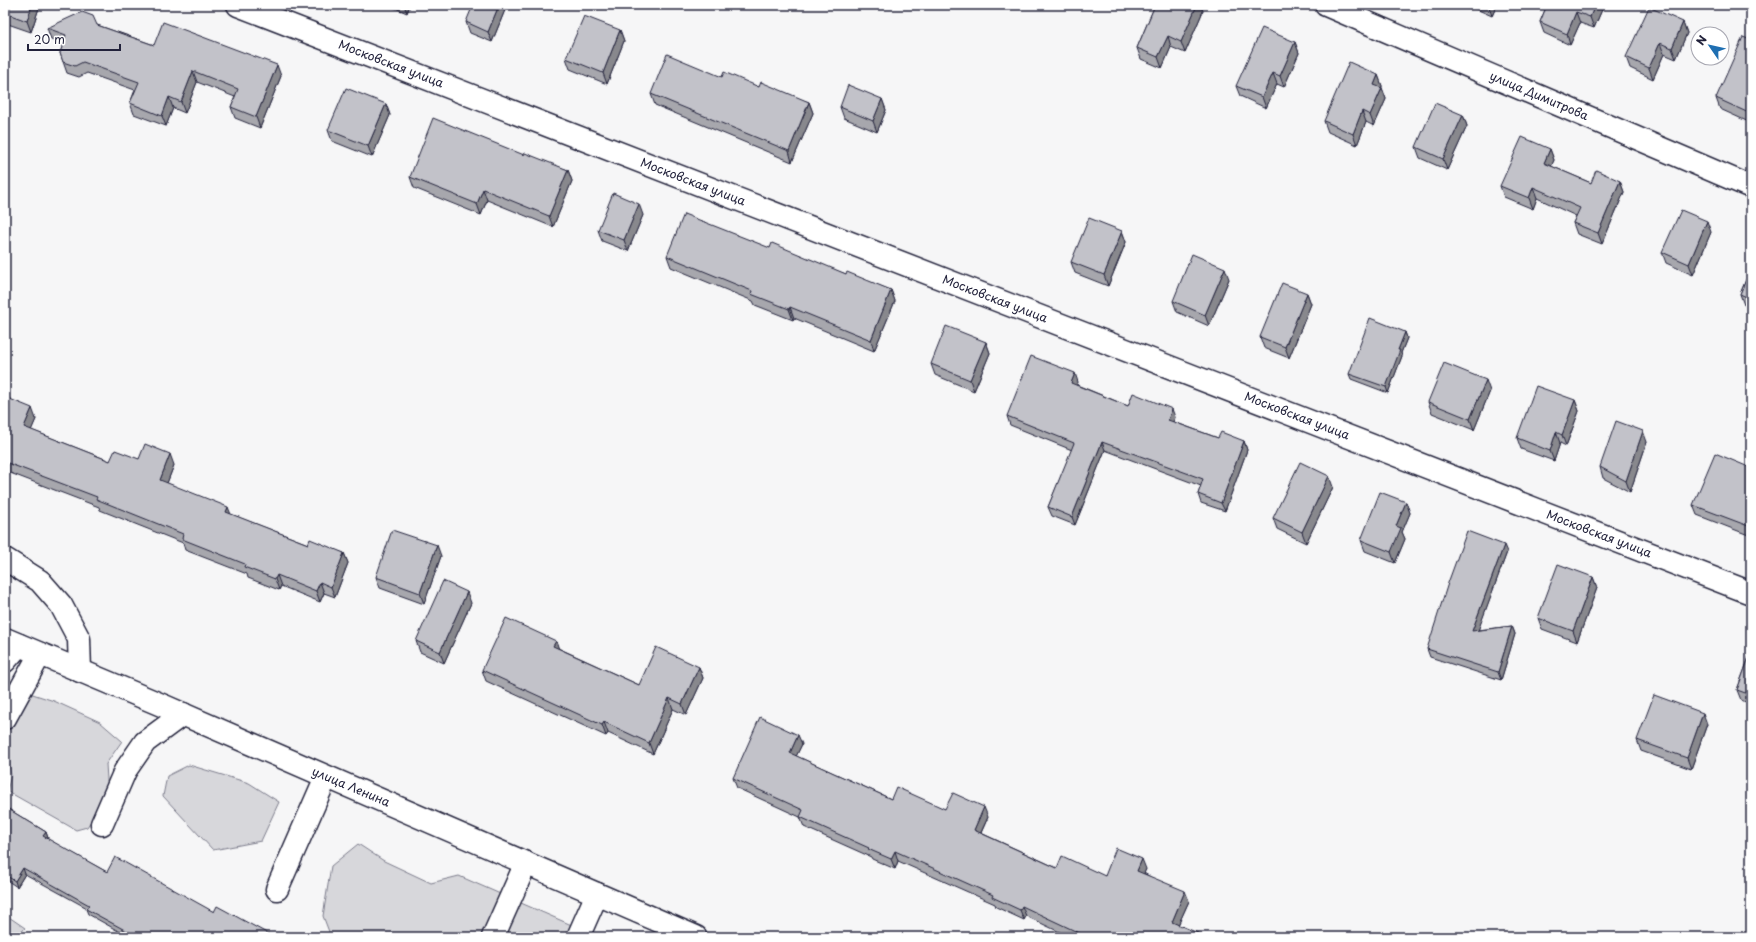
<svg xmlns="http://www.w3.org/2000/svg" width="1756" height="942" font-family="'Playpen Sans',sans-serif">
	<style>
		.green { fill: #d7d7db; stroke: #7c7c8b }
		.lines { fill: none; stroke-linecap: round; stroke-linejoin: round }
		.minor-casing { stroke: #22223b; stroke-width: 25 }
		.major-casing { stroke: #22223b; stroke-width: 25 }
		.minor { stroke: #fff; stroke-width: 22 }
		.major { stroke: #fff; stroke-width: 22 }
		.wall { fill: #a7a7ad; stroke: #22223b }
		.shaded-wall { fill: #88888d; stroke: #22223b }
		.building { fill: #c2c2c9; stroke: #22223b }
		.labels { text-anchor: middle; stroke-width: 3; stroke-linejoin: round; paint-order: stroke }
		.street-label { font-size: 12px; fill: #22223b; stroke: #fff }
	</style>
	<rect width="100%" height="100%" fill="#f6f6f7"/>
	<filter id="ink" filterUnits="userSpaceOnUse"><feTurbulence type="fractalNoise" baseFrequency=".025" numOctaves="2"/><feDisplacementMap in="SourceGraphic" scale="8" xChannelSelector="R" yChannelSelector="G"/><feConvolveMatrix kernelMatrix="1 2 1 2 8 2 1 2 1" color-interpolation-filters="sRGB"/></filter>
	<g filter="url(#ink)">
		<g class="green">
			<path d="M5,685L54,701L100,722L122,741L106,764L108,795L87,827L76,830L7,791L11,775L7,753L5,751Z"/>
			<path d="M189,765L249,783L279,802L261,841L213,850L163,796L167,776Z"/>
			<path d="M358,844L384,861L431,883L459,876L599,937H331L323,916L331,866Z"/>
			<path d="M6,915L25,928L17,937H5Z"/>
		</g>
		<g class="lines">
			<defs>
				<g id="minor">
					<path d="M238,5L1751,593"/>
					<path d="M1326,5L1751,187"/>
					<path d="M5,559L40,581L61,605L79,639L80,671"/>
					<path d="M5,661L19,645"/>
					<path d="M5,718L40,654"/>
					<path d="M102,824L125,771L145,742L183,714"/>
					<path d="M277,889L326,777"/>
					<path d="M493,937L526,863"/>
					<path d="M578,937L597,894"/>
				</g>
				<path id="major" d="M5,639L164,706L696,937"/>
			</defs>
			<use href="#minor" class="minor-casing"/>
			<use href="#major" class="major-casing"/>
			<use href="#minor" class="minor"/>
			<use href="#major" class="major"/>
		</g>
		<g class="wall">
			<path d="M5,5H40L31,32L5,23Z"/>
			<path d="M388,5H410L407,13Z"/>
			<path d="M507,5L492,42L470,33L466,22Z"/>
			<path d="M1155,5H1200L1203,11L1185,53L1171,47L1162,68L1141,59L1137,48Z"/>
			<path d="M1467,5H1497L1492,16Z"/>
			<path d="M1547,5H1604L1594,28L1580,23L1570,45L1544,33L1540,22Z"/>
			<path d="M1683,22L1687,33L1676,59L1664,54L1653,79L1630,68L1626,57Z"/>
			<path d="M97,25L154,45L281,76L260,128L235,118L231,107L235,97L197,82L185,113L173,108L166,126L134,114L130,103L135,90L87,73L79,77L67,73L60,53L63,44L51,39L47,28Z"/>
			<path d="M620,30L624,41L607,84L570,69L566,58Z"/>
			<path d="M1751,40V123L1720,109L1716,98Z"/>
			<path d="M1295,42L1299,53L1284,87L1277,84L1266,108L1240,96L1236,86Z"/>
			<path d="M1378,75L1382,86V88L1386,99L1374,126L1366,122L1357,145L1328,132L1324,121Z"/>
			<path d="M722,77L759,87L809,102L813,113L792,162L655,105L651,94Z"/>
			<path d="M882,99L886,110L877,132L844,118L840,107Z"/>
			<path d="M386,104L390,115L372,157L332,141L328,130Z"/>
			<path d="M1463,115L1467,126L1447,170L1420,158L1416,147Z"/>
			<path d="M1550,149L1554,160L1551,166L1591,183L1620,181L1624,192L1602,244L1577,234L1573,223L1576,216L1537,198L1533,209L1504,197L1500,186Z"/>
			<path d="M524,155L568,170L572,181L553,227L487,200L481,215L414,188L410,177Z"/>
			<path d="M643,215L628,251L602,241L598,230Z"/>
			<path d="M1122,231L1126,242L1108,286L1075,273L1071,262Z"/>
			<path d="M1711,232L1693,275L1666,263L1662,252Z"/>
			<path d="M770,248L846,274L891,290L895,301L874,351L794,318L793,320L755,305L753,301L671,267L667,256Z"/>
			<path d="M1751,268V308L1744,305L1740,294Z"/>
			<path d="M1229,279L1209,326L1177,312L1173,301Z"/>
			<path d="M1307,293L1311,304L1289,358L1264,348L1260,337Z"/>
			<path d="M1405,332L1407,338L1401,353L1402,356L1388,393L1351,379L1349,374Z"/>
			<path d="M986,342L990,353L974,391L935,375L931,364Z"/>
			<path d="M1078,382L1077,385L1128,406L1175,417L1174,422L1218,438L1244,441L1247,450L1225,511L1201,503L1198,494L1201,486L1105,450L1075,525L1052,516L1048,507L1072,450L1010,425L1007,416Z"/>
			<path d="M1490,391L1474,430L1432,413L1428,402Z"/>
			<path d="M5,397L36,419L31,430L110,461L139,459L174,465L167,483L230,514L308,544L344,553L348,563L335,597L324,593L320,602L281,586L279,590L248,578L247,574L185,550L183,543L100,510L99,507L5,471Z"/>
			<path d="M1575,400L1579,411L1566,446L1560,443L1554,461L1521,449L1517,438Z"/>
			<path d="M1647,442L1630,492L1603,478L1600,467Z"/>
			<path d="M1751,468V536L1697,515L1693,505Z"/>
			<path d="M1333,487L1306,543L1277,529L1273,518Z"/>
			<path d="M1406,502L1410,513L1402,532L1405,539L1395,563L1365,551L1361,540Z"/>
			<path d="M1507,552L1478,630L1512,626L1515,634L1501,680L1430,657L1427,649Z"/>
			<path d="M441,556L424,604L380,588L376,577Z"/>
			<path d="M1593,577L1597,588L1577,642L1542,629L1538,618Z"/>
			<path d="M471,603L444,663L420,652L416,641Z"/>
			<path d="M556,641L558,648L639,685L699,667L703,678L686,715L673,709L653,754L608,733L606,736L486,681L482,670Z"/>
			<path d="M1751,652V704L1741,700L1737,690Z"/>
			<path d="M1707,724L1691,769L1641,751L1637,740Z"/>
			<path d="M802,744L796,756L891,799L988,817L981,833L1057,868L1105,876L1146,869L1144,873L1189,901L1178,925L1207,937H1070L1026,916L1024,920L996,907L995,904L898,861L895,869L872,859L871,857L804,827L800,817L737,788L733,778Z"/>
			<path d="M5,807L46,832L48,838L47,839L107,872L214,912L274,937H129L88,914L86,909L87,908L25,874L17,887L5,879Z"/>
		</g>
		<g class="shaded-wall">
			<path d="M32,5H40L31,32L27,21Z"/>
			<path d="M404,5H410L407,13Z"/>
			<path d="M499,5H507L492,42L488,32Z"/>
			<path d="M1197,5H1200L1203,11L1185,53L1181,42Z"/>
			<path d="M1490,5H1497L1492,16L1489,7Z"/>
			<path d="M1595,5H1604L1594,28L1590,17Z"/>
			<path d="M1576,12L1580,23L1570,45L1567,34Z"/>
			<path d="M1683,22L1687,33L1676,59L1672,48Z"/>
			<path d="M620,30L624,41L607,84L603,73Z"/>
			<path d="M1168,36L1171,47L1162,68L1158,57Z"/>
			<path d="M1295,42L1299,53L1284,87L1280,76Z"/>
			<path d="M1660,43L1664,54L1653,79L1649,68Z"/>
			<path d="M277,65L281,76L260,128L256,117Z"/>
			<path d="M193,71L197,82L185,113L181,102Z"/>
			<path d="M1273,73L1277,84L1266,108L1262,97Z"/>
			<path d="M1378,75L1382,86L1378,96L1374,85Z"/>
			<path d="M1382,88L1386,99L1374,126L1370,115Z"/>
			<path d="M169,97L173,108L166,126L162,116Z"/>
			<path d="M882,99L886,110L877,132L873,121Z"/>
			<path d="M809,102L813,113L792,162L789,151Z"/>
			<path d="M386,104L390,115L372,157L368,146Z"/>
			<path d="M1362,111L1366,122L1357,145L1353,134Z"/>
			<path d="M1463,115L1467,126L1447,170L1443,159Z"/>
			<path d="M1550,149L1554,160L1548,174L1544,163Z"/>
			<path d="M568,170L572,181L553,227L549,216Z"/>
			<path d="M1620,181L1624,192L1602,244L1598,233Z"/>
			<path d="M1533,187L1537,198L1533,209L1529,198Z"/>
			<path d="M483,189L487,200L481,215L477,204Z"/>
			<path d="M639,204L643,215L628,251L624,240Z"/>
			<path d="M1707,221L1711,232L1693,275L1689,264Z"/>
			<path d="M1122,231L1126,242L1108,286L1104,275Z"/>
			<path d="M1225,268L1229,279L1209,326L1205,315Z"/>
			<path d="M891,290L895,301L874,351L871,340Z"/>
			<path d="M1307,293L1311,304L1289,358L1285,347Z"/>
			<path d="M790,307L794,318L793,320L789,309Z"/>
			<path d="M1405,332L1407,338L1401,353L1402,356L1388,393L1386,387L1398,350Z"/>
			<path d="M986,342L990,353L974,391L970,380Z"/>
			<path d="M1075,373L1078,382L1074,391L1071,383Z"/>
			<path d="M1486,380L1490,391L1474,430L1470,419Z"/>
			<path d="M1575,400L1579,411L1566,446L1562,435Z"/>
			<path d="M32,408L36,419L28,438L24,427Z"/>
			<path d="M1172,409L1175,417L1171,428L1168,420Z"/>
			<path d="M1643,431L1647,442L1630,492L1626,481Z"/>
			<path d="M1556,432L1560,443L1554,461L1550,451Z"/>
			<path d="M1244,441L1247,450L1225,511L1221,503Z"/>
			<path d="M1102,442L1105,450L1075,525L1072,517Z"/>
			<path d="M170,454L174,465L164,491L160,480Z"/>
			<path d="M1329,476L1333,487L1306,543L1302,532Z"/>
			<path d="M1406,502L1410,513L1402,532L1405,539L1395,563L1391,552L1396,526Z"/>
			<path d="M228,507L232,517L226,512Z"/>
			<path d="M437,545L441,556L424,604L420,593Z"/>
			<path d="M1504,545L1507,552L1475,639L1472,631Z"/>
			<path d="M344,553L348,563L335,597L331,587Z"/>
			<path d="M277,575L281,586L279,590L275,579Z"/>
			<path d="M1593,577L1597,588L1577,642L1573,631Z"/>
			<path d="M320,582L324,593L320,602L316,591Z"/>
			<path d="M467,592L471,603L444,663L440,652Z"/>
			<path d="M1512,626L1515,634L1501,680L1498,672Z"/>
			<path d="M556,641L560,652L553,646Z"/>
			<path d="M699,667L703,678L686,715L682,704Z"/>
			<path d="M669,698L673,709L653,754L649,743Z"/>
			<path d="M1703,713L1707,724L1691,769L1687,758Z"/>
			<path d="M604,722L608,733L606,736L602,725Z"/>
			<path d="M798,735L802,744L793,763L790,753Z"/>
			<path d="M984,807L988,817L978,839L974,830Z"/>
			<path d="M46,832L48,838L45,842L43,836Z"/>
			<path d="M895,851L898,861L895,869L891,859Z"/>
			<path d="M1142,859L1146,869L1141,880L1137,871Z"/>
			<path d="M23,868L25,874L17,887L15,881Z"/>
			<path d="M1185,891L1189,901L1175,932L1172,922Z"/>
			<path d="M1022,906L1026,916L1024,920L1020,910Z"/>
		</g>
		<g class="building">
			<path d="M5,5H32L27,21L5,13Z"/>
			<path d="M473,5H499L488,32L466,22Z"/>
			<path d="M1155,5H1197L1181,42L1168,36L1158,57L1137,48Z"/>
			<path d="M1483,5H1490L1489,7Z"/>
			<path d="M1547,5H1595L1590,17L1576,12L1567,34L1540,22Z"/>
			<path d="M1649,7L1683,22L1672,48L1660,43L1649,68L1626,57Z"/>
			<path d="M82,12L93,16L97,25L154,45L163,22L277,65L256,117L231,107L238,89L193,71L181,102L169,97L162,116L130,103L139,82L83,62L75,66L63,62L60,53L66,35L47,28Z"/>
			<path d="M584,16L620,30L603,73L566,58Z"/>
			<path d="M1262,28L1295,42L1280,76L1273,73L1262,97L1236,86Z"/>
			<path d="M1743,37L1751,40V114L1716,98Z"/>
			<path d="M667,54L722,77L724,72L759,87L761,82L809,102L789,151L651,94Z"/>
			<path d="M1349,62L1378,75L1374,85L1382,88L1370,115L1362,111L1353,134L1324,121Z"/>
			<path d="M848,85L882,99L873,121L840,107Z"/>
			<path d="M346,88L386,104L368,146L328,130Z"/>
			<path d="M1435,103L1463,115L1443,159L1416,147Z"/>
			<path d="M433,118L524,155L525,153L568,170L549,216L483,189L477,204L410,177Z"/>
			<path d="M1522,137L1550,149L1544,163L1591,183L1596,170L1620,181L1598,233L1573,223L1580,208L1533,187L1529,198L1500,186Z"/>
			<path d="M613,193L639,204L624,240L598,230Z"/>
			<path d="M1681,210L1707,221L1689,264L1662,252Z"/>
			<path d="M684,214L770,248L772,243L846,274L847,272L891,290L871,340L790,307L789,309L751,294L752,291L667,256Z"/>
			<path d="M1089,218L1122,231L1104,275L1071,262Z"/>
			<path d="M1192,254L1225,268L1205,315L1173,301Z"/>
			<path d="M1751,268V299L1740,294Z"/>
			<path d="M1282,283L1307,293L1285,347L1260,337Z"/>
			<path d="M1370,318L1405,332L1398,350H1400L1386,387L1349,374Z"/>
			<path d="M946,326L986,342L970,380L931,364Z"/>
			<path d="M1031,356L1075,373L1071,383L1128,406L1133,393L1172,409L1168,420L1218,438L1221,432L1244,441L1221,503L1198,494L1203,479L1102,442L1072,517L1048,507L1074,443L1007,416Z"/>
			<path d="M1444,363L1486,380L1470,419L1428,402Z"/>
			<path d="M1536,386L1575,400L1562,435L1556,432L1550,451L1517,438Z"/>
			<path d="M5,397L32,408L24,427L110,461L115,450L139,459L145,444L170,454L160,480L228,507L226,512L308,544L310,539L344,553L331,587L320,582L316,591L277,575L275,579L244,567L245,564L182,539L183,534L96,499L97,497L5,462Z"/>
			<path d="M1616,421L1643,431L1626,481L1600,467Z"/>
			<path d="M1715,453L1751,468V527L1693,505Z"/>
			<path d="M1300,462L1329,476L1302,532L1273,518Z"/>
			<path d="M1380,492L1406,502L1396,526L1401,528L1391,552L1361,540Z"/>
			<path d="M392,530L437,545L420,593L376,577Z"/>
			<path d="M1467,531L1504,545L1472,631L1512,626L1498,672L1427,649L1448,583Z"/>
			<path d="M1558,564L1593,577L1573,631L1538,618Z"/>
			<path d="M443,581L467,592L440,652L416,641Z"/>
			<path d="M506,618L556,641L553,646L639,685L656,647L699,667L682,704L669,698L649,743L604,722L602,725L482,670Z"/>
			<path d="M1751,652V695L1737,690Z"/>
			<path d="M1654,695L1703,713L1687,758L1637,740Z"/>
			<path d="M760,717L798,735L790,753L891,799L896,787L945,809L953,793L984,807L974,830L1057,868L1062,856L1105,876L1116,848L1142,859L1137,871L1185,891L1172,922L1207,937H1088L1022,906L1020,910L992,897L993,895L895,851L891,859L868,849L869,848L800,817L803,810L733,778Z"/>
			<path d="M5,807L46,832L43,836L107,872L115,857L214,912L217,906L274,937H132L134,935L86,909L89,905L23,868L15,881L5,875Z"/>
		</g>
	</g>
	<g class="labels">
		<g class="street-label">
			<text transform="translate(391 64) rotate(21)" y="4">Московская улица</text>
			<text transform="translate(1539 96) rotate(23)" y="4">улица Димитрова</text>
			<text transform="translate(693 182) rotate(21)" y="4">Московская улица</text>
			<text transform="translate(995 299) rotate(21)" y="4">Московская улица</text>
			<text transform="translate(1297 416) rotate(21)" y="4">Московская улица</text>
			<text transform="translate(1599 534) rotate(21)" y="4">Московская улица</text>
			<text transform="translate(351 787) rotate(23)" y="4">улица Ленина</text>
		</g>
	</g>
	<rect width="1756" height="942" fill="none" stroke="#fff" stroke-width="20"/>
	<rect x="10" y="10" width="1736" height="922" fill="none" stroke="#22223b" stroke-width="1.5" filter="url(#ink)"/>
	<g transform="translate(1710 46) rotate(304)"><circle r="19" fill="#ffffff" stroke="#a7a7b1"/>
	<path d="M0-3L7 15L0 10L-7 15Z" fill="#1f6fb2"/>
	<text y="-6" font-size="11" font-weight="bold" text-anchor="middle" fill="#22223b">N</text>
	</g>
	<path d="M28 44v6h92v-6" fill="none" stroke="#22223b" stroke-width="2"/>
	<text x="34" y="44" font-size="12" fill="#22223b" stroke="#ffffff" stroke-width="3" paint-order="stroke">20 m</text>
</svg>
